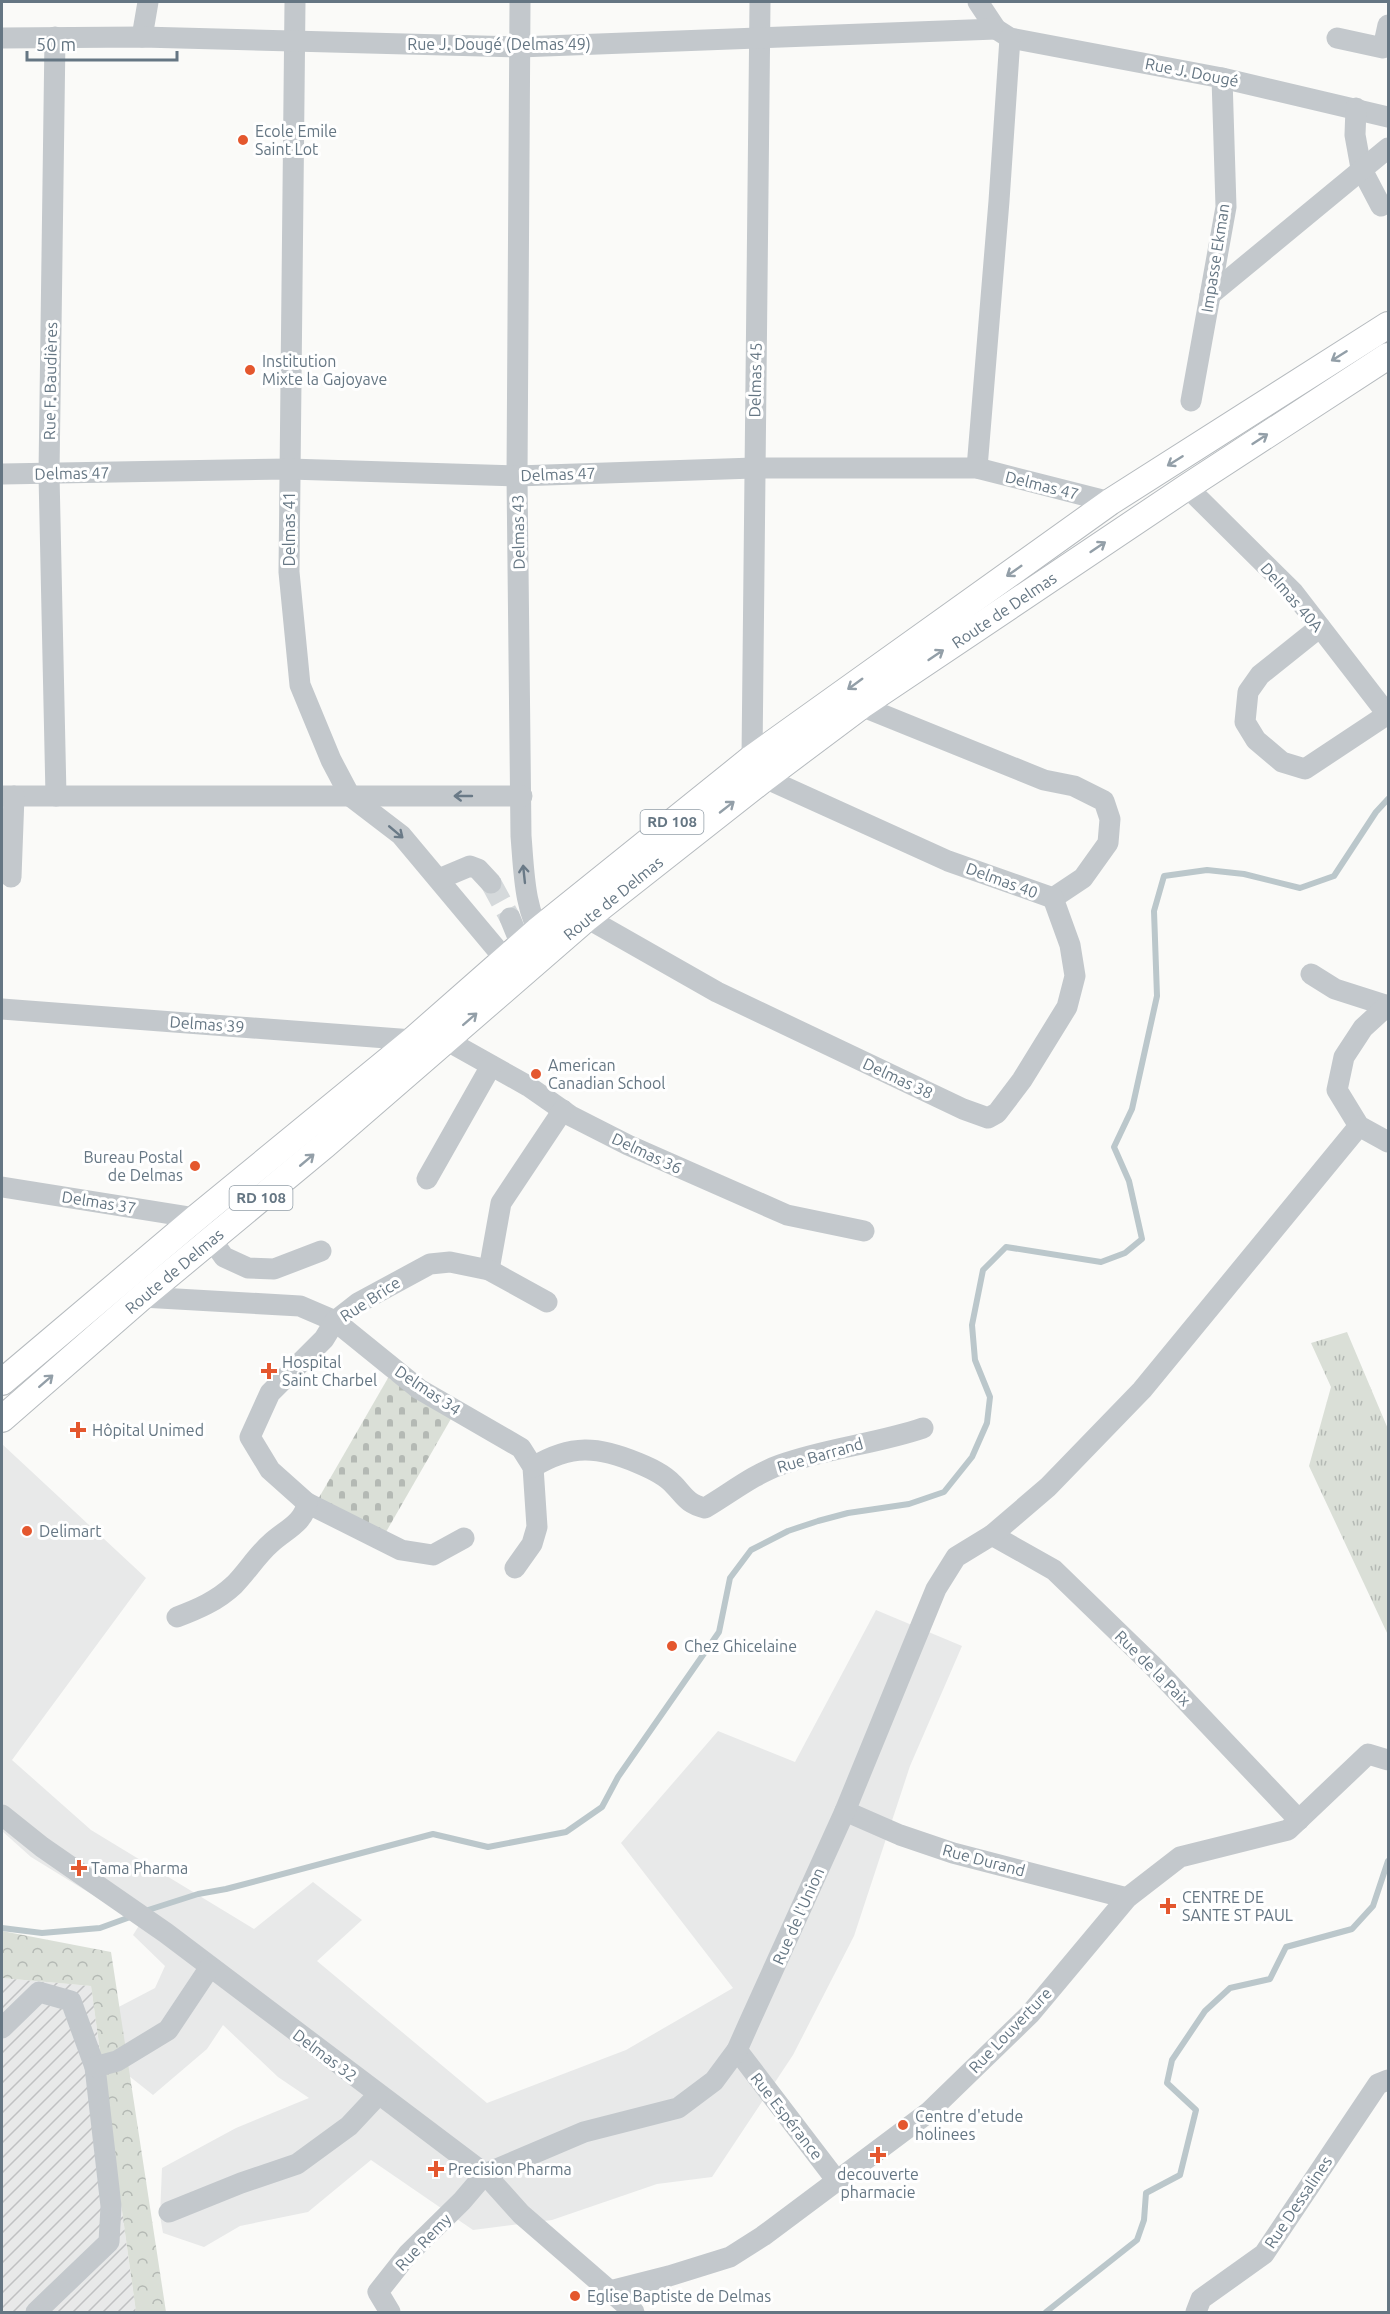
<svg xmlns="http://www.w3.org/2000/svg" width="1390" height="2314" font-family="Ubuntu,sans-serif">
	<style>
		.built { fill: #e8e9e9 }
		.industrial { fill: url(#industrial-furrows) }
		.grass { fill: url(#grass-tufts) }
		.cemetery { fill: url(#cemetery-stones) }
		.park { fill: url(#park-crowns) }
		.lines { fill: none; stroke-linecap: round; stroke-linejoin: round }
		.stream { stroke: #bbc7cb; stroke-width: 6 }
		.minor-tunnel { stroke: #d5d9db; stroke-width: 21; stroke-dasharray: 21 10; stroke-linecap: butt }
		.major-casing { stroke: #b5babe; stroke-width: 28 }
		.minor { stroke: #c3c8cc; stroke-width: 21 }
		.major { stroke: #fff; stroke-width: 26 }
		.oneway { stroke: #939fa8 }
		.oneway2 { stroke: #6a7a87 }
		.poi-dot { fill: #e4572e; stroke: #fff; stroke-width: 2 }
		.labels { text-anchor: middle; stroke-width: 6; stroke-linejoin: round; paint-order: stroke }
		.shield { fill: #fff; stroke: #939fa8; stroke-width: 1.5 }
		.shield-label { font-size: 15px; font-weight: bold; fill: #657683 }
		.street-label { font-size: 16px; fill: #657683; stroke: #fff }
		.poi-label { font-size: 16px; fill: #657683; stroke: #fff; text-anchor: start }
	</style>
	<defs>
		<pattern id="industrial-furrows" width="10" height="10" patternUnits="userSpaceOnUse" patternTransform="scale(1.5)"><rect width="10" height="10" fill="#e8e9e9"/><path d="M-1 1l2-2M0 10L10 0M9 11l2-2" fill="none" stroke="#c0c1c2"/></pattern>
		<pattern id="grass-tufts" width="24" height="20" patternUnits="userSpaceOnUse" patternTransform="scale(1.5)"><rect width="24" height="20" fill="#dadfd7"/><path d="M3 7l-1-3M5 7V3M7 7l1-3M15 17l-1-3M17 17v-4M19 17l1-3" fill="none" stroke="#b4b9b4"/></pattern>
		<pattern id="cemetery-stones" width="16" height="16" patternUnits="userSpaceOnUse" patternTransform="scale(1.5)"><rect width="16" height="16" fill="#dadfd7"/><path d="M2 7V4a2 2 0 0 1 4 0v3zM10 15v-3a2 2 0 0 1 4 0v3z" fill="#b4b9b4"/></pattern>
		<pattern id="park-crowns" width="20" height="18" patternUnits="userSpaceOnUse" patternTransform="scale(1.5)"><rect width="20" height="18" fill="#dadfd7"/><path d="M2 6a3 3 0 1 1 6 0M12 15a3 3 0 1 1 6 0" fill="none" stroke="#b4b9b4"/></pattern>
	</defs>
	<rect width="100%" height="100%" fill="#fafaf8"/>
	<path class="built" d="M2,1444L146,1578L12,1760L91,1830L254,1929L313,1882L362,1920L317,1961L487,2103L626,2050L733,1988L621,1843L718,1731L795,1762L876,1610L962,1646L910,1766L854,1936L793,2055L712,2177L657,2184L552,2220L473,2230L371,2160L308,2212L240,2226L204,2247L163,2233L160,2216L162,2168L236,2128L309,2098L278,2077L223,2025L207,2049L153,2095L124,2072L111,2011L155,1988L165,1966L133,1935L140,1924L31,1857L2,1831Z"/>
	<path class="industrial" d="M2,1978L91,1986L136,2312H2Z"/>
	<path class="grass" d="M1347,1332L1388,1429V1635L1309,1466L1331,1387L1311,1343Z"/>
	<path class="cemetery" d="M388,1378L452,1417L386,1532L317,1501Z"/>
	<path class="park" d="M2,1931L111,1952L166,2312H136L91,1986L2,1978Z"/>
	<g class="lines">
		<g class="stream">
			<path d="M145,1911L198,1894L226,1889L433,1834L488,1847L566,1832L602,1807L618,1777L719,1632L730,1578L751,1550L788,1531L818,1521L848,1513L909,1504L944,1492L972,1457L987,1423L990,1397L975,1360L972,1325L983,1270L1006,1247L1101,1262L1125,1253L1142,1239L1129,1181L1114,1147L1132,1109L1157,996L1154,911L1164,876L1207,870L1244,874L1300,888L1334,876L1376,812L1388,799"/>
			<path d="M2,1928L42,1933L100,1928L133,1916"/>
			<path d="M1046,2312L1137,2240L1144,2220L1146,2193L1180,2175L1196,2110L1167,2083L1172,2060L1205,2011L1230,1988L1270,1979L1286,1947L1352,1929L1373,1906L1388,1861"/>
		</g>
		<path class="minor-tunnel" d="M491,883L510,918"/>
		<defs>
			<g id="major">
				<path d="M2,1382L196,1218L413,1040L537,931L752,758L1110,502L1388,325"/>
				<path d="M2,1419L142,1297L325,1145L587,918L765,778L861,706L1187,487L1388,356"/>
			</g>
		</defs>
		<use href="#major" class="major-casing"/>
		<g class="minor">
			<path d="M295,2L289,572L300,685L331,760L350,796L401,835L514,970"/>
			<path d="M520,2L517,476L521,836C524,871 524,911 544,941"/>
			<path d="M760,2L752,758L765,778L948,861L1053,898L1083,878L1108,843L1110,819L1104,801L1074,786L1044,780L861,706"/>
			<path d="M978,2L996,29L1010,38L1222,78L1388,117"/>
			<path d="M55,37L49,474L56,796"/>
			<path d="M142,37L148,2"/>
			<path d="M2,38L142,37L519,47L996,29"/>
			<path d="M1337,38L1383,48L1388,25"/>
			<path d="M1356,108L1355,135L1361,168L1381,206"/>
			<path d="M1210,295L1388,148"/>
			<path d="M1191,401L1226,207L1222,78"/>
			<path d="M977,468L999,201L1010,38"/>
			<path d="M2,474L289,469L517,476L754,468H977L1110,502"/>
			<path d="M1187,487L1293,592L1388,715"/>
			<path d="M1320,627L1260,675L1248,692L1245,722L1256,740L1282,762L1305,769L1388,714"/>
			<path d="M2,796H522"/>
			<path d="M11,877L14,796"/>
			<path d="M439,879L470,866L478,869L491,883"/>
			<path d="M510,918L521,945"/>
			<path d="M587,918L717,992L963,1109L988,1118L997,1113L1022,1080L1067,1007L1075,976L1070,945L1053,898"/>
			<path d="M1311,974L1335,989L1388,1006"/>
			<path d="M1388,1005L1363,1028L1344,1057L1337,1090L1359,1126L1388,1142"/>
			<path d="M2,1009L413,1040H446L528,1086L571,1116L628,1145L787,1215L864,1231"/>
			<path d="M427,1179L491,1066"/>
			<path d="M2,1187L196,1218L224,1257L248,1268L274,1269L321,1251"/>
			<path d="M489,1270L501,1203L563,1110"/>
			<path d="M142,1297L300,1306L335,1321L419,1389L521,1448L533,1467L537,1527L532,1544L515,1568"/>
			<path d="M533,1467C571,1444 598,1446 638,1463C650,1468 664,1474 673,1484C685,1496 686,1503 705,1508C729,1494 754,1474 780,1465C827,1448 876,1444 923,1428"/>
			<path d="M992,1535L1054,1570L1152,1665L1299,1820"/>
			<path d="M464,1538L433,1555L401,1550L307,1503L270,1470L250,1437L270,1393L324,1339L335,1321L358,1303L430,1264L450,1262L489,1270L547,1302"/>
			<path d="M177,1617C198,1609 217,1601 234,1585C247,1572 257,1555 271,1543C285,1530 304,1523 307,1503"/>
			<path d="M845,1811L900,1835L953,1853L1127,1898"/>
			<path d="M2,1815L42,1847L166,1933L485,2174L521,2214L634,2312"/>
			<path d="M2,2028L39,1992L71,2001L95,2067L111,2206L109,2242L36,2312"/>
			<path d="M737,2050L837,2181"/>
			<path d="M95,2067L117,2061L168,2030L210,1967"/>
			<path d="M169,2212L241,2183L297,2164L349,2126L378,2095"/>
			<path d="M610,2291L669,2276L730,2257L763,2236L929,2112L1030,2014L1127,1898L1180,1857L1288,1830L1368,1754L1388,1760"/>
			<path d="M390,2312L378,2292L408,2254L462,2201L485,2174L584,2132L678,2108L714,2081L737,2050L749,2023L845,1811L936,1589L956,1557L992,1535L1048,1487L1142,1390L1359,1126"/>
			<path d="M1196,2312L1201,2299L1264,2254L1378,2084L1388,2080"/>
		</g>
		<use href="#major" class="major"/>
	</g>
	<defs><path id="oneway-shaft" d="M-6 0H5M1.5-3L5.5 0L1.5 3" fill="none" stroke-width="1.6" stroke-linecap="round" stroke-linejoin="round" transform="scale(1.5)"/></defs>
	<g class="oneway">
		<use href="#oneway-shaft" transform="translate(1339 356) rotate(148)"/>
		<use href="#oneway-shaft" transform="translate(1260 439) rotate(-33)"/>
		<use href="#oneway-shaft" transform="translate(1175 461) rotate(148)"/>
		<use href="#oneway-shaft" transform="translate(1098 547) rotate(-34)"/>
		<use href="#oneway-shaft" transform="translate(1014 571) rotate(145)"/>
		<use href="#oneway-shaft" transform="translate(936 655) rotate(-34)"/>
		<use href="#oneway-shaft" transform="translate(855 684) rotate(144)"/>
		<use href="#oneway-shaft" transform="translate(727 807) rotate(-38)"/>
		<use href="#oneway-shaft" transform="translate(470 1019) rotate(-41)"/>
		<use href="#oneway-shaft" transform="translate(307 1160) rotate(-40)"/>
		<use href="#oneway-shaft" transform="translate(46 1381) rotate(-41)"/>
	</g>
	<g class="oneway2">
		<use href="#oneway-shaft" transform="translate(463 796) rotate(-180)"/>
		<use href="#oneway-shaft" transform="translate(396 832) rotate(40)"/>
		<use href="#oneway-shaft" transform="translate(524 874) rotate(-96)"/>
	</g>
	<g class="poi-dot">
		<circle cx="243" cy="140" r="6"/>
		<circle cx="250" cy="370" r="6"/>
		<circle cx="536" cy="1074" r="6"/>
		<circle cx="195" cy="1166" r="6"/>
		<path d="M266 1362h6v6h6v6h-6v6h-6v-6h-6v-6h6z"/>
		<path d="M75 1421h6v6h6v6h-6v6h-6v-6h-6v-6h6z"/>
		<circle cx="27" cy="1531" r="6"/>
		<circle cx="672" cy="1646" r="6"/>
		<path d="M76 1859h6v6h6v6h-6v6h-6v-6h-6v-6h6z"/>
		<path d="M1165 1897h6v6h6v6h-6v6h-6v-6h-6v-6h6z"/>
		<circle cx="903" cy="2125" r="6"/>
		<path d="M875 2146h6v6h6v6h-6v6h-6v-6h-6v-6h6z"/>
		<path d="M433 2160h6v6h6v6h-6v6h-6v-6h-6v-6h6z"/>
		<circle cx="575" cy="2296" r="6"/>
	</g>
	<g class="labels">
		<g class="shield">
			<rect x="640.5" y="810" width="63" height="24" rx="4.5"/>
			<rect x="229.5" y="1186" width="63" height="24" rx="4.5"/>
		</g>
		<g class="shield-label">
			<text x="672" y="827">RD 108</text>
			<text x="261" y="1203">RD 108</text>
		</g>
		<g class="street-label">
			<text x="499" y="50">Rue J. Dougé (Delmas 49)</text>
			<text transform="translate(1192 72) rotate(11)" y="6">Rue J. Dougé</text>
			<text transform="translate(1215 258) rotate(-81)" y="6">Impasse Ekman</text>
			<text transform="translate(755 380) rotate(-89)" y="6">Delmas 45</text>
			<text transform="translate(50 381) rotate(-89)" y="6">Rue F. Baudières</text>
			<text transform="translate(72 473) rotate(-1)" y="6">Delmas 47</text>
			<text transform="translate(558 474) rotate(-2)" y="6">Delmas 47</text>
			<text transform="translate(1042 485) rotate(14)" y="6">Delmas 47</text>
			<text transform="translate(289 529) rotate(-90)" y="6">Delmas 41</text>
			<text transform="translate(518 532) rotate(-91)" y="6">Delmas 43</text>
			<text transform="translate(1292 597) rotate(49)" y="6">Delmas 40A</text>
			<text transform="translate(1004 610) rotate(-34)" y="6">Route de Delmas</text>
			<text transform="translate(1002 880) rotate(20)" y="6">Delmas 40</text>
			<text transform="translate(613 898) rotate(-39)" y="6">Route de Delmas</text>
			<text transform="translate(207 1024) rotate(4)" y="6">Delmas 39</text>
			<text transform="translate(898 1078) rotate(25)" y="6">Delmas 38</text>
			<text transform="translate(647 1153) rotate(25)" y="6">Delmas 36</text>
			<text transform="translate(99 1202) rotate(9)" y="6">Delmas 37</text>
			<text transform="translate(174 1271) rotate(-40)" y="6">Route de Delmas</text>
			<text transform="translate(370 1299) rotate(-33)" y="6">Rue Brice</text>
			<text transform="translate(428 1390) rotate(34)" y="6">Delmas 34</text>
			<text transform="translate(820 1455) rotate(-16)" y="6">Rue Barrand</text>
			<text transform="translate(1153 1668) rotate(45)" y="6">Rue de la Paix</text>
			<text transform="translate(984 1860) rotate(15)" y="6">Rue Durand</text>
			<text transform="translate(798 1916) rotate(-66)" y="6">Rue de l'Union</text>
			<text transform="translate(1010 2030) rotate(-46)" y="6">Rue Louverture</text>
			<text transform="translate(325 2055) rotate(37)" y="6">Delmas 32</text>
			<text transform="translate(787 2116) rotate(52)" y="6">Rue Espérance</text>
			<text transform="translate(1298 2202) rotate(-56)" y="6">Rue Dessalines</text>
			<text transform="translate(423 2242) rotate(-46)" y="6">Rue Remy</text>
		</g>
		<g class="poi-label">
			<text x="255" y="137">Ecole Emile<tspan x="255" dy="18">Saint Lot</tspan></text>
			<text x="262" y="367">Institution<tspan x="262" dy="18">Mixte la Gajoyave</tspan></text>
			<text x="548" y="1071">American<tspan x="548" dy="18">Canadian School</tspan></text>
			<text x="183" y="1163" text-anchor="end">Bureau Postal<tspan x="183" dy="18">de Delmas</tspan></text>
			<text x="282" y="1368">Hospital<tspan x="282" dy="18">Saint Charbel</tspan></text>
			<text x="92" y="1436">Hôpital Unimed</text>
			<text x="39" y="1537">Delimart</text>
			<text x="684" y="1652">Chez Ghicelaine</text>
			<text x="91" y="1874">Tama Pharma</text>
			<text x="1182" y="1903">CENTRE DE<tspan x="1182" dy="18">SANTE ST PAUL</tspan></text>
			<text x="915" y="2122">Centre d'etude<tspan x="915" dy="18">holinees</tspan></text>
			<text x="448" y="2175">Precision Pharma</text>
			<text x="878" y="2180" text-anchor="middle">decouverte<tspan x="878" dy="18">pharmacie</tspan></text>
			<text x="587" y="2302">Eglise Baptiste de Delmas</text>
		</g>
	</g>
	<rect width="1390" height="2314" fill="none" stroke="#657683" stroke-width="6"/>
	<path d="M27 51v9h150v-9" fill="none" stroke="#657683" stroke-width="3"/>
	<text x="36" y="51" font-size="18" fill="#657683" stroke="#ffffff" stroke-width="4.5" paint-order="stroke">50 m</text>
</svg>
